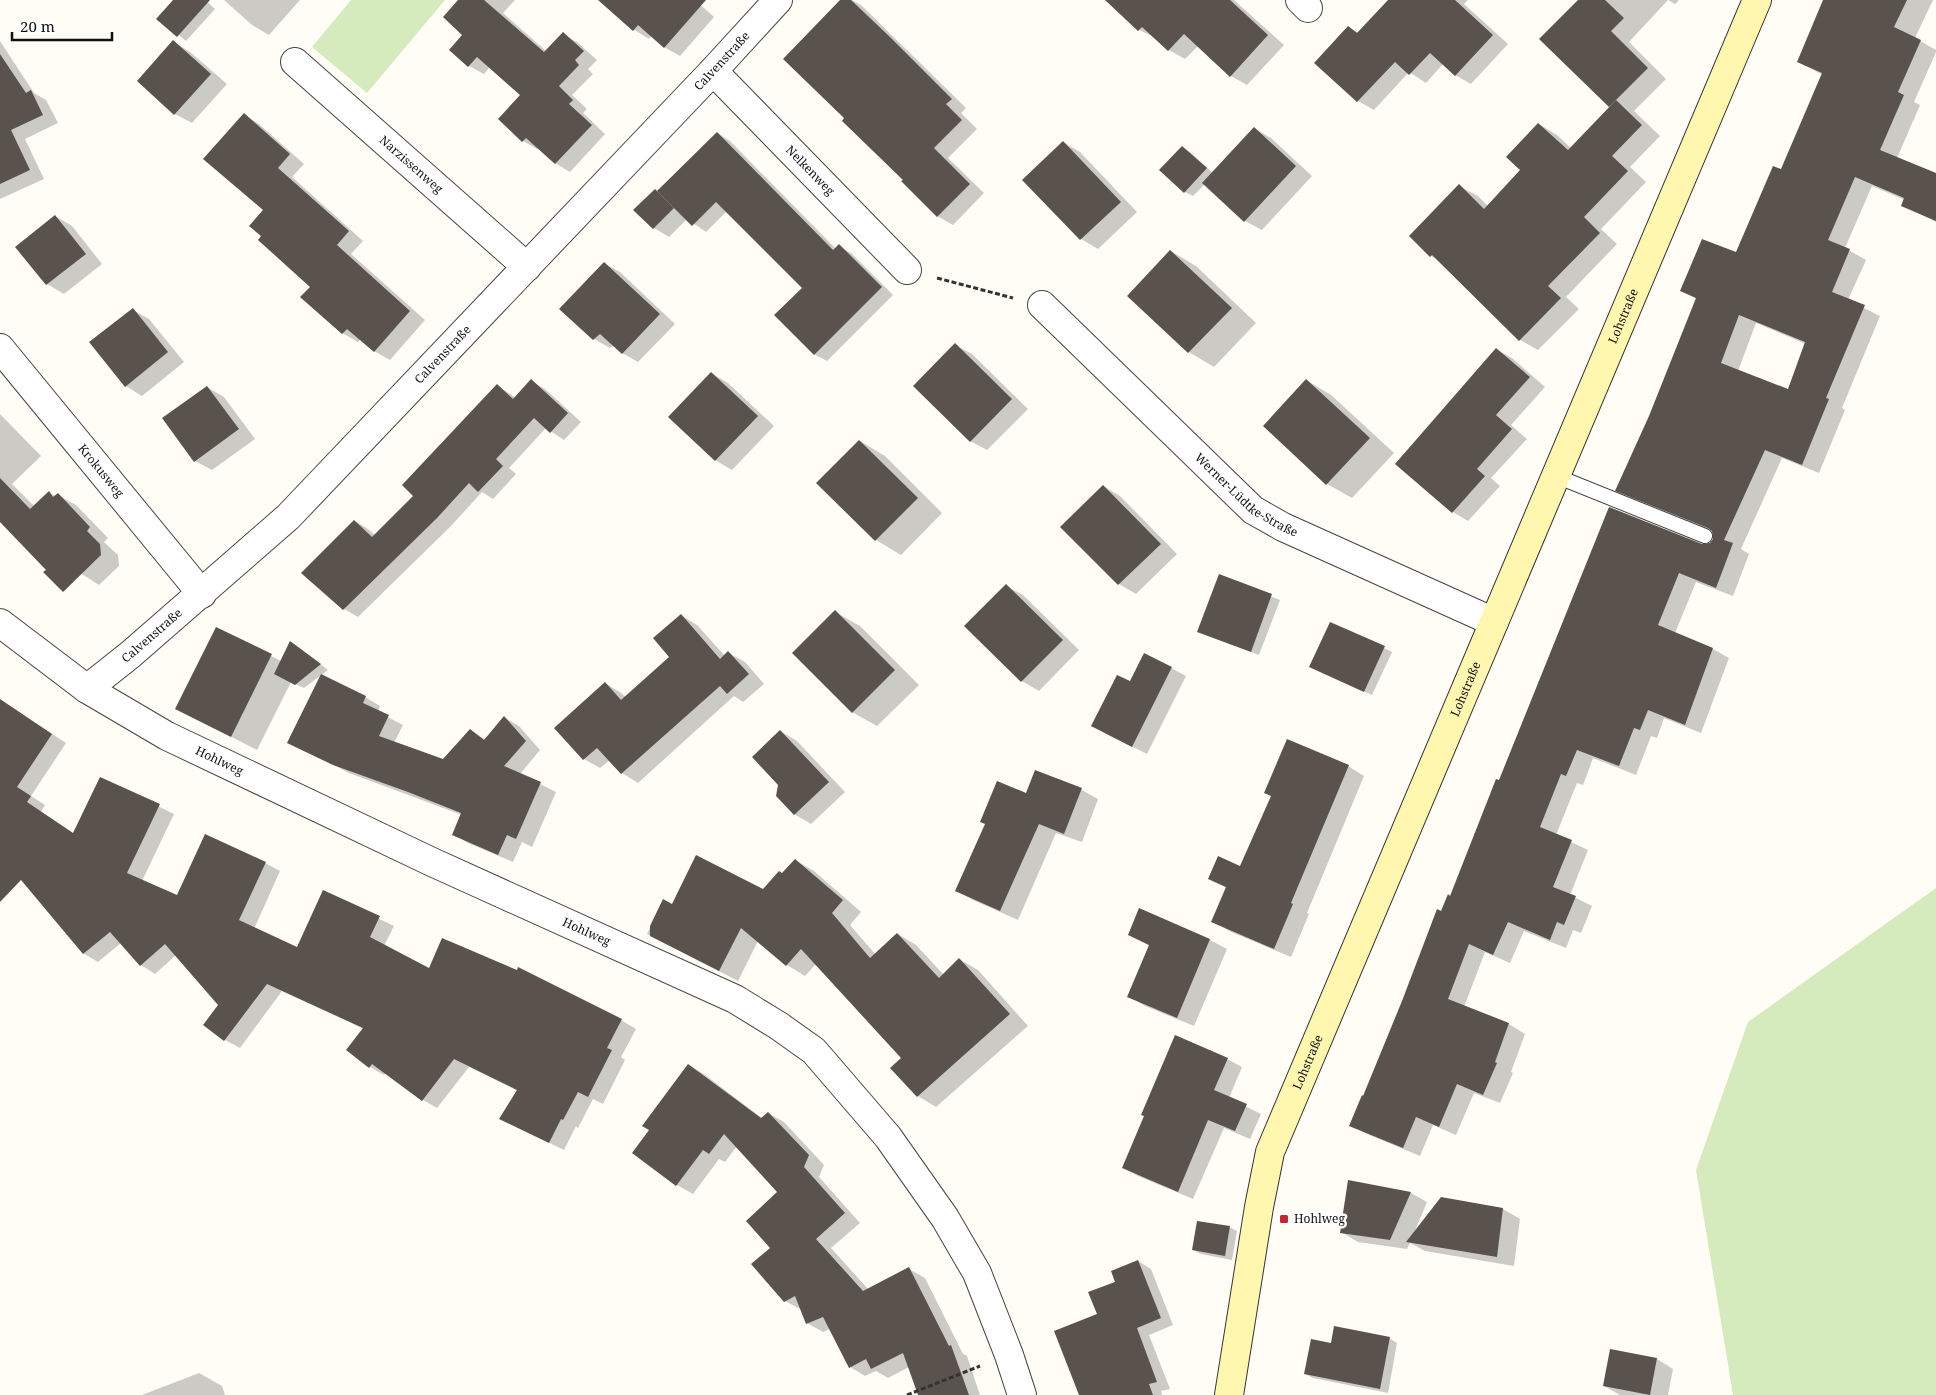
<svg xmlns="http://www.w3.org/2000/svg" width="1936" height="1395" font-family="'Noto Serif',serif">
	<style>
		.green { fill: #d5ebbd }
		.shadow { fill: #0003; fill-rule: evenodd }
		.building { fill: #5a524d; fill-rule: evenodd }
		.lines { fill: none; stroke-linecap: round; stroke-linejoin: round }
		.lane-casing { stroke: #444; stroke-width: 16 }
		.street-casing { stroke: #444; stroke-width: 30 }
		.secondary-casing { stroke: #333; stroke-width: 30 }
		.path { stroke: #333; stroke-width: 3; stroke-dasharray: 5 2.5; stroke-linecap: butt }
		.lane { stroke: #fff; stroke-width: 14 }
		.street { stroke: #fff; stroke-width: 28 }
		.secondary { stroke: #fff6b0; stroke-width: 28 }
		.poi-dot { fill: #c4262e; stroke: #fff; stroke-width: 2 }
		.labels { text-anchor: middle; stroke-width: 5; stroke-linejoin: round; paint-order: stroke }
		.street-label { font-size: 12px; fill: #111; stroke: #fff }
		.poi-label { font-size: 12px; fill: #111; stroke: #fff; text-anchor: start }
	</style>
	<rect width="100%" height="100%" fill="#fffdf5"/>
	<g class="green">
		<path d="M351,0H445L367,93L312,47Z"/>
		<path d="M1936,888V1395H1733L1696,1170L1748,1022Z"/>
	</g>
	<g class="shadow">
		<path d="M175,0H205L215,9L186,41L158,18Z"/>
		<path d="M224,0H300L269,35L252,25Z"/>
		<path d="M460,0H515L503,13L546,51L562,34L577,42L597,60L588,69L593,74L572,95L587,109L583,113L605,134L570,172L555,163L539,148L537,149L523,141L499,119L522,95L490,67L484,74L469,66L451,50L464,34Z"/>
		<path d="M614,0H695L714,17L680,56L664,47L652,35L649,39L633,29Z"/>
		<path d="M842,0H852L861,5L966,108L961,113L977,129L948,158L984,193L953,225L937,216L846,118Z"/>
		<path d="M1107,0H1234L1284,45L1247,85L1231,76L1198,46L1185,59L1169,50L1156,38L1139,30Z"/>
		<path d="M1389,0H1468L1464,4L1508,44L1471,84L1455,75L1443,64L1426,83L1409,72L1374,110L1358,101L1316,63L1348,27L1359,33Z"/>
		<path d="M1579,0H1679L1675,4L1668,0L1629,42L1666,79L1634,111L1660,136L1630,167L1646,182L1601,229L1617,244L1566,297L1579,309L1538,350L1520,340L1439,260L1431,256L1459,186L1478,196L1488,206L1522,170L1539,124L1557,135L1571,148L1611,107Z"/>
		<path d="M1825,0H1933L1915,38L1936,50V52L1914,102L1920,105L1897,158L1936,175V222L1902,205L1905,200L1872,186L1845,248L1866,260L1848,300L1880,316L1842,408L1845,410L1819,473L1782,458L1741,549L1749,554L1733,596L1696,582L1675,633L1713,649L1729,658L1701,733L1664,718L1657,738L1651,736L1636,775L1593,758L1583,785L1577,783L1556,835L1588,850L1570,895L1592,906L1581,933L1573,930L1566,948L1524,931L1510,963L1485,952L1464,1007L1509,1024L1525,1034L1511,1072L1513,1073L1500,1103L1474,1093L1456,1135L1433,1125L1420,1156L1367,1134L1350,1125L1364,1097L1441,912L1451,897L1499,782L1701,545L1707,546L1714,540L1713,531L1633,499L1617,490L1650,417L1697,299L1682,290L1737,254L1781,171L1823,75L1798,62ZM1756,323L1806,344L1788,390L1738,371Z"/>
		<path d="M0,41L34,93L46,100L58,123L25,139L44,179L0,199Z"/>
		<path d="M174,42L190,52L227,84L192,123L175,114Z"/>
		<path d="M244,115L259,124L304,164L292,177L363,241L351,254L425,320L390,360L374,351L361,339L358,342L342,333L312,286L263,236L265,210Z"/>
		<path d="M1254,128L1271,138L1312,176L1262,230L1245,221L1205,184L1193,196L1185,192L1182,147L1190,152L1213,173Z"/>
		<path d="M717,133L730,141L836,249L839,246L851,253L893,295L827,361L814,354L804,288L727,211L706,232L687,219L669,237L654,228L635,210L658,192Z"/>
		<path d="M1063,142L1080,152L1137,212L1098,249L1081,239L1024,180Z"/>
		<path d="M55,216L72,226L102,264L64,294L47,284Z"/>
		<path d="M1171,251L1196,266L1256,323L1214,367L1189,352L1129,296Z"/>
		<path d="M604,263L620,272L675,324L638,362L622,353L614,345L610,348L594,339L561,309Z"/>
		<path d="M133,310L149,319L184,362L142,396L126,386Z"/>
		<path d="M955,345L972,354L1028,409L987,450L970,441Z"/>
		<path d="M1496,349L1512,358L1545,387L1511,425L1527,439L1491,478L1500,486L1468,521L1453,512L1397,463Z"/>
		<path d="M711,373L728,383L774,426L732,470L715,460Z"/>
		<path d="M1306,380L1331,395L1394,453L1352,498L1327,484Z"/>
		<path d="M531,381L545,389L581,422L564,440L546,428L509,468L516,474L493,499L482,492L451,526L358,617L344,609L355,521L368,529L375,535L415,496L497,385L516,398Z"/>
		<path d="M207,387L224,397L255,439L212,470L195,461Z"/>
		<path d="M0,414L41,456L12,484L35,507L49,493L55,496L58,495L76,505L108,538L104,542L118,555L119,566L99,585L0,521Z"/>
		<path d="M860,441L885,456L942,513L901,555L876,540Z"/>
		<path d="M1103,486L1120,496L1177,554L1136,594L1119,584L1062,527Z"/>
		<path d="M1219,576L1280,600L1259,655L1199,631Z"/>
		<path d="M1006,586L1023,595L1079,650L1039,691L1022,681L966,626Z"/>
		<path d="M835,612L860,626L919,685L877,726L852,712Z"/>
		<path d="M681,615L697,625L725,656L729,653L745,662L764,684L743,702L734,696L638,783L622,773L610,760L600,768L584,759L605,683L621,693L626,697L671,657Z"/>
		<path d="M217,629L281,661L298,647L328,670L304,688L291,682L257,750L177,709Z"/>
		<path d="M1384,648L1392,652L1372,695L1319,671Z"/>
		<path d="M1171,668L1186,676L1147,754L1107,734L1131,683Z"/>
		<path d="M365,697L380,706L378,712L403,725L394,743L443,761L470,730L486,740L505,718L519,726L540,750L520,774L556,792L532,847L522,842L513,862L468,843L454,834L462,815L349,773L289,742Z"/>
		<path d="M0,700L66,743L31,796L45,805L41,812L74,834L100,778L174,814L142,881L178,897L265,863L280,871L254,929L297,949L323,892L394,926L384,946L430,969L621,1020L636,1029L621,1057L625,1060L603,1104L593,1099L578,1128L576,1126L564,1150L501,1119L518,1091L469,1067L437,1108L423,1100L386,1073L384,1075L370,1067L364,1029L282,991L240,1048L225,1040L220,1005L176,955L155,974L141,965L121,943L98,962L83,953L0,832Z"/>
		<path d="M780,731L797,741L845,792L811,824L794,814L780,785Z"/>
		<path d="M1348,766L1364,776L1307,913L1309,914L1291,957L1229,931L1213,921L1227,888L1209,879L1241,867Z"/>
		<path d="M1035,772L1082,790L1098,799L1082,842L1056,833L1018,920L973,900L956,890L1026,795Z"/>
		<path d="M795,860L814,871L861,912L850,925L876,955L898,934L916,945L944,975L959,959L978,970L1028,1026L936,1107L918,1096L903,1058L816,964L805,976L787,965L758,941L738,981L647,934L663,901L673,905L763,890L783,874Z"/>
		<path d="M1140,910L1210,940L1227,949L1194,1026L1145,1006L1128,996L1150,946L1129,935Z"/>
		<path d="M1227,1059L1242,1067L1229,1098L1261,1114L1250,1139L1224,1128L1193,1199L1138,1176L1123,1167Z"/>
		<path d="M688,1065L704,1074L763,1119L768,1113L784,1122L824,1165L819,1177L860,1223L831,1248L869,1290L909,1269L925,1278L963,1354L967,1356L980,1395H919L909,1367L888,1378L876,1371L865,1376L850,1367L830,1329L823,1332L807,1323L802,1310L785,1301L772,1248L779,1193L737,1146L725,1162L719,1159L693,1194L677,1185L633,1153L651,1129Z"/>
		<path d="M1411,1193L1427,1202L1414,1233L1442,1198L1503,1209L1520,1219L1514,1266L1425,1251L1410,1243L1407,1249L1358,1242L1341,1232Z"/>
		<path d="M1229,1227L1237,1231L1232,1260L1201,1254L1193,1250Z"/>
		<path d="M1138,1261L1151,1269L1173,1325L1149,1335L1170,1389L1161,1391L1162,1395H1081L1098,1314Z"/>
		<path d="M1389,1338L1397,1343L1388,1393L1313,1378L1305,1374L1332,1344Z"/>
		<path d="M1657,1359L1673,1369L1668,1395H1620L1604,1386Z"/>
		<path d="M199,1373L222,1386L225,1395H142Z"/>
	</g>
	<g class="building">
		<path d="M173,0H210L177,37L156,19Z"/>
		<path d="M458,0H484L544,52L563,32L584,51L575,60L579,65L559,86L573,100L569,104L592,125L555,164L526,138L522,142L498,119L520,95L477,57L468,67L449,50L462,35L443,17Z"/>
		<path d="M598,0H706L664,48L638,25L633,31Z"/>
		<path d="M840,0H851L890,37L952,99L946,104L962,120L934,148L970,184L937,217L901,181L903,180L842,121L844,118L783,59Z"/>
		<path d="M1105,0H1230L1268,35L1230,77L1184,34L1168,51L1142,27L1138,31Z"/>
		<path d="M1388,0H1455L1493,35L1455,76L1430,53L1409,75L1395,62L1357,102L1314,63L1348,26L1357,33Z"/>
		<path d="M1578,0H1605L1624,18L1611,31L1648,68L1609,107L1539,39Z"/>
		<path d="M1823,0H1907L1894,27L1921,40L1898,92L1904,95L1880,150L1936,173V221L1901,206L1904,198L1855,177L1828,240L1850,249L1832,292L1865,305L1826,398L1829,399L1802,465L1765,450L1724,540L1733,543L1716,588L1679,573L1658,625L1713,648L1685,725L1648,710L1640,730L1634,728L1619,766L1577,750L1566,776L1561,774L1540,827L1572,840L1553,887L1576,896L1564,925L1557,922L1550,940L1508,922L1493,955L1469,944L1448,999L1509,1023L1495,1062L1497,1063L1483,1095L1457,1084L1439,1127L1416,1117L1403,1148L1349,1126L1362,1095L1363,1096L1402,1001L1437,909L1441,911L1448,894L1450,896L1496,779L1499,780L1609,507L1702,544L1710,543L1713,539L1712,531L1708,528L1615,491L1649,416L1696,298L1680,291L1702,239L1736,252L1773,166L1781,169L1822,73L1797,62ZM1739,315L1805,342L1788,389L1721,363Z"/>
		<path d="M173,40L211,74L174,115L137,81Z"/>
		<path d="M0,54L26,93L31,90L43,115L11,130L30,170L0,184Z"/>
		<path d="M1616,100L1642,125L1612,156L1628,171L1584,217L1600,233L1548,286L1561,298L1519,341L1432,255L1430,257L1409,236L1459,184L1484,209L1520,170L1506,157L1538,123L1568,150Z"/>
		<path d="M244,113L290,154L278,168L349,231L337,245L410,311L374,352L347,329L342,334L300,297L310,287L258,240L261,236L249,226L263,210L203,159Z"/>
		<path d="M1254,127L1296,166L1244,222L1202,183Z"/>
		<path d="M717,132L833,250L839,244L882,287L814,355L774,315L802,288L716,202L692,226L657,191Z"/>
		<path d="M1063,141L1121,202L1080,240L1022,180Z"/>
		<path d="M1182,146L1207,168L1184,193L1159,170Z"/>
		<path d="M655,189L674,208L653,229L633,210Z"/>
		<path d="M55,215L86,254L46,285L15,247Z"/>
		<path d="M1170,250L1232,308L1188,353L1127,296Z"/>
		<path d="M604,262L660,314L622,354L600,334L593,340L559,309Z"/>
		<path d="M133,308L168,352L125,387L89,342Z"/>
		<path d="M955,343L1012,399L970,442L913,386Z"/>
		<path d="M1496,348L1530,377L1496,415L1512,429L1477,469L1485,476L1452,513L1395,464Z"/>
		<path d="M711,372L758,416L715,461L668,417Z"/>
		<path d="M531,379L568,413L550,433L534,418L496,459L503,466L478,492L469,483L437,518L343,610L301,573L354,520L372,537L413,496L402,485L497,384L513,399Z"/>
		<path d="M1306,379L1370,438L1326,485L1263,426Z"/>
		<path d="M207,386L239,429L194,462L162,418Z"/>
		<path d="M859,440L918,498L875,541L816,483Z"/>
		<path d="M0,478L30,509L49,491L53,497L58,493L90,527L87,531L100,544L101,555L63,592L43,572L46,570L0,522Z"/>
		<path d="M1103,485L1161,544L1118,585L1060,527Z"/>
		<path d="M1219,574L1272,594L1251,652L1197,632Z"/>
		<path d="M1006,584L1063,640L1021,682L964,626Z"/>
		<path d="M835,610L895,670L852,713L792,653Z"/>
		<path d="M681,614L720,659L728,651L749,674L727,694L720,686L621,774L597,748L583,760L554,728L605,682L621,700L669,657L653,638Z"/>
		<path d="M1330,622L1385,646L1364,692L1309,667Z"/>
		<path d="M216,627L272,654L231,737L175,709Z"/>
		<path d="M290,641L321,664L295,685L274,674Z"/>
		<path d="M1144,653L1172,667L1132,747L1091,726L1117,675L1130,681Z"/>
		<path d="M321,674L366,696L363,703L389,715L379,736L443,759L470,729L484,740L504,716L526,741L504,766L541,782L516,839L507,835L498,855L452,835L461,813L408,792L333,765L287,743Z"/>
		<path d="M0,699L52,734L17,787L31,796L27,802L73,833L100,777L160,804L127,873L177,895L205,834L266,862L239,920L297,947L323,890L380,916L370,937L429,968L442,938L517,970L518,967L622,1019L607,1048L612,1050L588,1097L578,1092L563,1120L561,1119L549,1143L499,1119L517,1090L454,1059L422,1101L372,1064L369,1068L346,1050L363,1028L267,984L224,1041L203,1025L218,1005L165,944L140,966L110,932L83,954L21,880L0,902Z"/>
		<path d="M780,730L829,782L794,815L776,796L778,785L752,757Z"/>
		<path d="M1287,739L1349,765L1291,903L1293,904L1274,949L1211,922L1226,887L1208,879L1218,856L1240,866L1271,796L1264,793Z"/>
		<path d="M1035,770L1082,788L1064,834L1039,824L1000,911L955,891L985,824L980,822L997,781L1026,793Z"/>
		<path d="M696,855L763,889L779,871L782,873L795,859L843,900L832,913L870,958L897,933L939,978L959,958L1010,1014L917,1097L890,1068L901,1058L801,949L786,966L741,928L719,971L650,936V926L663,899L672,904Z"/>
		<path d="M1139,908L1210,939L1177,1018L1127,997L1149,945L1128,935Z"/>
		<path d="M1175,1035L1228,1058L1214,1090L1247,1104L1235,1131L1208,1120L1178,1192L1122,1168L1144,1116L1141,1115Z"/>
		<path d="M688,1064L761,1118L768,1112L809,1155L804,1167L845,1213L816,1239L863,1291L909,1267L949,1346L951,1345L969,1395H918L903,1353L871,1369L866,1359L849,1368L823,1317L806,1324L795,1296L784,1302L751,1264L770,1248L746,1221L777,1192L724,1134L709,1154L703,1150L676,1186L632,1153L649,1130L642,1126Z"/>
		<path d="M1348,1180L1411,1192L1390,1240L1340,1233Z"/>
		<path d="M1441,1197L1503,1208L1497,1257L1406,1242Z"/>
		<path d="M1197,1221L1230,1226L1225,1256L1192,1250Z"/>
		<path d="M1138,1260L1161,1318L1137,1328L1157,1382L1149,1384L1153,1395H1079L1054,1331L1097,1314L1088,1292L1115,1282L1111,1271Z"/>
		<path d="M1334,1326L1390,1337L1380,1389L1304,1374L1311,1339L1331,1343Z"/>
		<path d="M1610,1349L1657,1358L1650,1395L1603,1386Z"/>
	</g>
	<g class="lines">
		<defs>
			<path id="lane" d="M1556,476L1705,536"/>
			<g id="street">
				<path d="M1300,0L1308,8"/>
				<path id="s1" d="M295,62L527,267"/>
				<path id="s2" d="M713,71L907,270"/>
				<path id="s3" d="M1042,305L1253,510L1283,527L1494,622"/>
				<path id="s4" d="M0,348L202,594"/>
				<path id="s5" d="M0,623L87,689L167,736L432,862L735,999L779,1026L814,1051L888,1137L945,1218L977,1273L1009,1355L1022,1395"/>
				<path id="s6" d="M87,689L131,654L288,517L713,71L778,0"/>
			</g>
			<g id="secondary">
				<path id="s7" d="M1229,1395L1259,1207L1270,1152L1757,0"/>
			</g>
		</defs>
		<use href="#lane" class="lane-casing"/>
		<use href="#street" class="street-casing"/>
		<use href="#secondary" class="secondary-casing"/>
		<g class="path">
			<path d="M937,278L1013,298"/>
			<path d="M907,1395L980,1366"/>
		</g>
		<use href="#lane" class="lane"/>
		<use href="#street" class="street"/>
		<use href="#secondary" class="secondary"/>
	</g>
	<rect class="poi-dot" x="1279" y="1214" width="10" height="10" rx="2.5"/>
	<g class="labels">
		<g class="street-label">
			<text dy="4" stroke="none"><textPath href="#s6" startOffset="894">Calvenstraße</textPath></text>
			<text dy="4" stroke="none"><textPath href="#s1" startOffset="155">Narzissenweg</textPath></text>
			<text dy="4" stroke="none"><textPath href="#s2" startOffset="139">Nelkenweg</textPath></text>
			<text dy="4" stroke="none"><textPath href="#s7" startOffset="1154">Lohstraße</textPath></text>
			<text dy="4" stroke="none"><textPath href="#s6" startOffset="489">Calvenstraße</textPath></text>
			<text dy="4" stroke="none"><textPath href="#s4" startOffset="159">Krokusweg</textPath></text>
			<text dy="4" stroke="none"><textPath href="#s3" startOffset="280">Werner-Lüdtke-Straße</textPath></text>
			<text dy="4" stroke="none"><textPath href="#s6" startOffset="84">Calvenstraße</textPath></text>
			<text dy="4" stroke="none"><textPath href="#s7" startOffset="749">Lohstraße</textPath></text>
			<text dy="4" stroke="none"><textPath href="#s5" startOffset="260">Hohlweg</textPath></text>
			<text dy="4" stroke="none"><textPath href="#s5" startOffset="665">Hohlweg</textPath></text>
			<text dy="4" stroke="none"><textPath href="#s7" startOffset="344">Lohstraße</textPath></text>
		</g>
		<g class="poi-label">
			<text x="1294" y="1223">Hohlweg</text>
		</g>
	</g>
	<path d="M12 32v8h100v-8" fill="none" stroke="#111111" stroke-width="2.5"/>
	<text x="20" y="32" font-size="15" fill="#111111" stroke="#ffffff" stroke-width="4" paint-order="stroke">20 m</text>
</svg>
